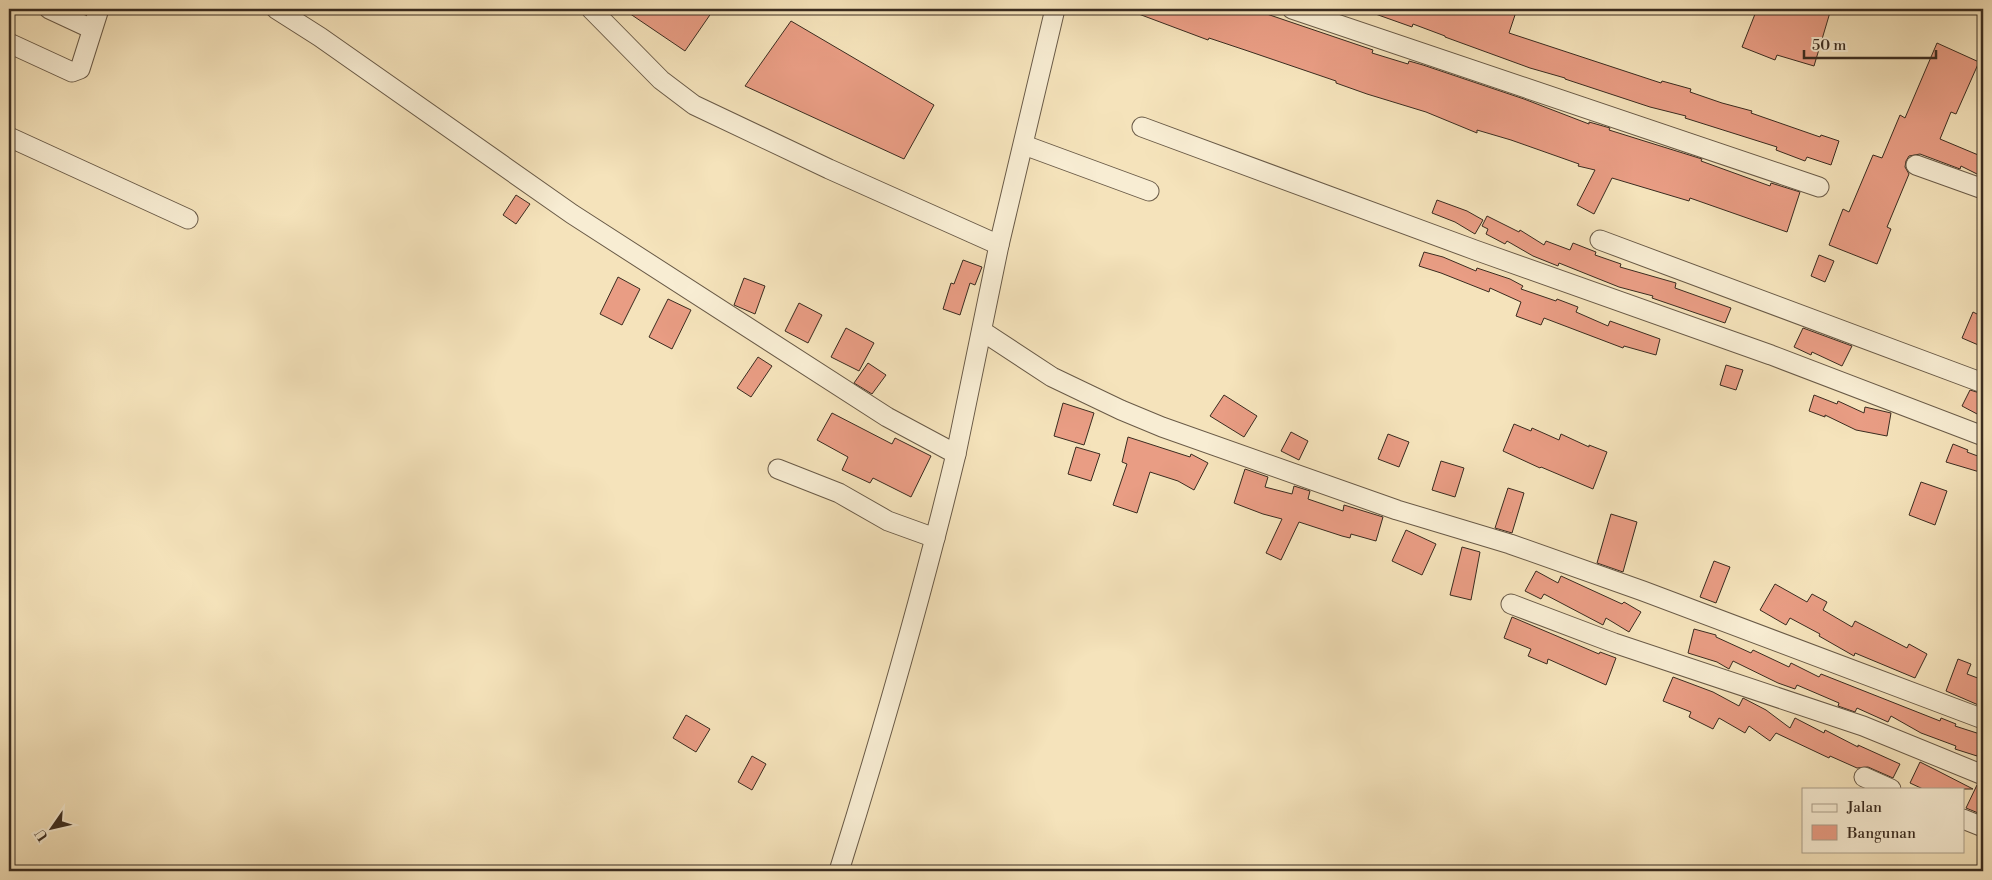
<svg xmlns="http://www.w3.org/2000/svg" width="1992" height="880" font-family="'Libre Bodoni',serif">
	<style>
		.building { fill: #e99d84; stroke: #3a2c20 }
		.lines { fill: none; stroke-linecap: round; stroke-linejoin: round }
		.minor-casing { stroke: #695a47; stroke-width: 21 }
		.minor { stroke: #f8edd3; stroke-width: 19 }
	</style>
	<rect width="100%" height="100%" fill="#f5e3bb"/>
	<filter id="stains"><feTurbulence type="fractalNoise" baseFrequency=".004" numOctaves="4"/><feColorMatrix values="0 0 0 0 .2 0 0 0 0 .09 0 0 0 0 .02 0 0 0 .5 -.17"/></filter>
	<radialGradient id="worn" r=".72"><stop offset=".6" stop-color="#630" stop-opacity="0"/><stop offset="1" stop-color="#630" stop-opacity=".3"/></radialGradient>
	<g class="building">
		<path d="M623,9H714L685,51Z"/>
		<path d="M1129,9H1252L1373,50L1372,53L1408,64L1409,61L1423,65L1524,99L1589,124V122L1610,128L1609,130L1702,159L1701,161L1770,186L1771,183L1800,192L1787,232L1690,198L1689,201L1612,178L1594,214L1577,205L1595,170L1578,166L1579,164L1511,140L1477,130V133L1426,112L1367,94L1336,83V81L1245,50L1209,38L1208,40L1128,10Z"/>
		<path d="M1367,9H1517L1509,33L1661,83L1662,81L1691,89L1690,92L1722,103L1752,111L1751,113L1820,137L1821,135L1839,141L1831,165L1807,157L1805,161L1776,150L1777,147L1685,118L1686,116L1650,107L1565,79V78L1530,68L1445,37V36L1413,24L1412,27L1367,11Z"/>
		<path d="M1757,9H1831L1814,66L1777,55L1775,60L1742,47Z"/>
		<path d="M791,21L934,105L904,159L745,86Z"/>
		<path d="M1937,43L1979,62L1956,114L1951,112L1940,139L1983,157V177L1961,166L1960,169L1920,154L1909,156L1906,161L1905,167L1909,174L1887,227L1891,229L1877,264L1829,245L1843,209L1849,212L1873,155L1882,158L1900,115L1905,118Z"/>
		<path d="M516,195L530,204L516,224L503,215Z"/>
		<path d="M1437,200L1467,211L1483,220L1475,234L1455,222L1432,213Z"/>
		<path d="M1487,216L1519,232L1520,230L1544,245L1546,241L1570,250L1573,243L1596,252L1595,255L1621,264L1620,267L1676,283L1675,288L1731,308L1725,323L1652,298L1653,296L1619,287L1559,263L1558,266L1533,256L1507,241L1505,244L1486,234L1488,229L1482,226Z"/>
		<path d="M1424,252L1443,257L1476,271L1477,268L1510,279L1523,286L1521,289L1556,301L1557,299L1578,307L1576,312L1608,326L1610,321L1660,339L1656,355L1624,346L1623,348L1544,318L1541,325L1516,316L1521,302L1490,288L1489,292L1441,273L1419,266Z"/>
		<path d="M1819,255L1834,261L1825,282L1811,276Z"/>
		<path d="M963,260L982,267L975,285L970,283L960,315L943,309L951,283L954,284Z"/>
		<path d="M618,277L640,289L622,325L600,314Z"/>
		<path d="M744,278L765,286L755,314L734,305Z"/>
		<path d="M668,299L691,310L672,349L649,337Z"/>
		<path d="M799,303L822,315L808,343L785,331Z"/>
		<path d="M1973,312L1983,317V347L1962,338Z"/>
		<path d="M846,328L874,343L859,371L831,357Z"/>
		<path d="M1803,328L1852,346L1842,366L1812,352L1811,355L1794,347Z"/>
		<path d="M758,357L772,366L751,397L737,388Z"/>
		<path d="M868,363L886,375L872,394L854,383Z"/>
		<path d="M1726,365L1743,370L1736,390L1720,385Z"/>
		<path d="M1970,390L1983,394V406L1979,415L1962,406Z"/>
		<path d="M1224,395L1257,416L1244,437L1210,416Z"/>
		<path d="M1814,395L1837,404L1838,401L1864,413L1865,407L1891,413L1887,436L1856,430L1825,415V417L1809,411Z"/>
		<path d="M1063,403L1094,413L1084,445L1054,436Z"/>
		<path d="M832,413L892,444L895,438L931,456L911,497L873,478L870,483L842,470L848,457L817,440Z"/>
		<path d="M1514,424L1531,431L1532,428L1559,440L1561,434L1589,447V445L1607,452L1593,489L1541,467L1540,468L1503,451Z"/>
		<path d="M1291,432L1308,441L1299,460L1281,451Z"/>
		<path d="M1388,434L1409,442L1399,467L1378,459Z"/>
		<path d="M1128,437L1190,457L1191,454L1208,463L1194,490L1178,481L1150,472L1137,513L1113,505L1127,464L1122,462Z"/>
		<path d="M1953,444L1968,450L1967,452L1983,458V473L1946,462Z"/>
		<path d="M1076,447L1100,454L1091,481L1068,474Z"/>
		<path d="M1441,461L1464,468L1455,497L1432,490Z"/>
		<path d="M1245,469L1268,477L1265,487L1292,494L1294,486L1310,491L1308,499L1343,511L1344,505L1383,517L1376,541L1351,534L1350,538L1342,536L1299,522L1281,560L1266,553L1282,519L1263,514L1234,503Z"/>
		<path d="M1921,482L1947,491L1935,525L1909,515Z"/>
		<path d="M1508,488L1524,493L1512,533L1495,528Z"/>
		<path d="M1611,514L1637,522L1623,572L1597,563Z"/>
		<path d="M1406,530L1436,544L1422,575L1392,561Z"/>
		<path d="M1462,547L1480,552L1471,600L1450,595Z"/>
		<path d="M1714,561L1730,567L1716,603L1700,597Z"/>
		<path d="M1536,571L1558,583L1561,576L1622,604L1624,602L1641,612L1629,632L1606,618L1603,625L1544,594L1541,599L1525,591Z"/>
		<path d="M1775,584L1807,602L1812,594L1827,602L1823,610L1852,627L1855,621L1907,648L1909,644L1927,654L1915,678L1855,653L1854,656L1819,636L1820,634L1790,618L1786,625L1760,610Z"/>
		<path d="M1512,617L1599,654L1600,652L1616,658L1606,685L1548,659L1547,664L1528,656L1531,649L1504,638Z"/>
		<path d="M1694,629L1716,635V637L1751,653L1753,650L1789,667L1791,663L1819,677L1821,674L1940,721L1941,718L1956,724L1955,726L1983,735L1977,756L1955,749L1956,746L1921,733L1891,716L1888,722L1857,708L1855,712L1838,706L1839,703L1797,685L1795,689L1778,683L1733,661L1729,669L1717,662L1688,653Z"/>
		<path d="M1958,659L1971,664L1967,674L1983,680V707L1946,691Z"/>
		<path d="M1673,677L1713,692L1739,706L1743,698L1766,710L1790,728L1795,718L1824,733L1825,730L1858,747V745L1900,764L1893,778L1868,767L1857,768L1830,756L1829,758L1776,733L1770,741L1749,726L1745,733L1719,718L1713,729L1689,717L1691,712L1663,701Z"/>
		<path d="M686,715L710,729L696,752L673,738Z"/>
		<path d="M752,756L766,764L752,790L738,782Z"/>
		<path d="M1920,762L1936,770L1973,789H1923L1910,783Z"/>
		<path d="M1977,785L1983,786V815L1966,808Z"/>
	</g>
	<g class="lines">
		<defs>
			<g id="minor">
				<path d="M49,9L92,29"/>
				<path d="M276,9L320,37L572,214L887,417L956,454L999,245L1055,9"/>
				<path d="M591,9L661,80L694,105L829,169L999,245"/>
				<path d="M1292,9L1819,187"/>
				<path d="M9,43L72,72L80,69L99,9"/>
				<path d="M1142,127L1475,250L1771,355L1983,436"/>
				<path d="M9,137L188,219"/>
				<path d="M1024,145L1149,191"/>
				<path d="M1916,165L1983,189"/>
				<path d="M1600,240L1983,383"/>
				<path d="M982,331L1052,377L1121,410L1162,427L1397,510L1510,544L1643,591L1983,719"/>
				<path d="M778,469L839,493L888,521L935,538"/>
				<path d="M1511,604L1614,643L1863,726L1983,775"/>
				<path d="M1864,777L1891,789"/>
				<path d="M1963,819L1983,827"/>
				<path d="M839,871C882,734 922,595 956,454"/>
			</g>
		</defs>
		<use href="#minor" class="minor-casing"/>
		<use href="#minor" class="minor"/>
	</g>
	<rect width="1992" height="880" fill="none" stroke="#f5e3bb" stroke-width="30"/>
	<rect x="10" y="10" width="1972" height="860" fill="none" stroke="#3a2c20" stroke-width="2.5"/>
	<rect x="15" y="15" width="1962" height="850" fill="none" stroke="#3a2c20"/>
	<rect x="1802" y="788" width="162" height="65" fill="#f8edd3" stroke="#aca08b"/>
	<rect x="1812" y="804" width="25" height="8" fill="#f8edd3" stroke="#aca08b"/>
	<text x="1847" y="812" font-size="15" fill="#3a2c20">Jalan</text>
	<rect x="1812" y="825" width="25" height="15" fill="#e99d84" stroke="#aca08b"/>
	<text x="1847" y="838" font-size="15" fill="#3a2c20">Bangunan</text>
	<g transform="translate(52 828) rotate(236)" stroke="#f8edd3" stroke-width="4" paint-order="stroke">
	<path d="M0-4L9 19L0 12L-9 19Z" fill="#3a2c20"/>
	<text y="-8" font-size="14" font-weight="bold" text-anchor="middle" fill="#3a2c20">U</text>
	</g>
	<path d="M1804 50v8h132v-8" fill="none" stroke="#3a2c20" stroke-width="2.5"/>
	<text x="1812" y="50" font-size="15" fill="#3a2c20" stroke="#f8edd3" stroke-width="4" paint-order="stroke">50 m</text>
	<rect width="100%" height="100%" filter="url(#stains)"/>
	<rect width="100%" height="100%" fill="url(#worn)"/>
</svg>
